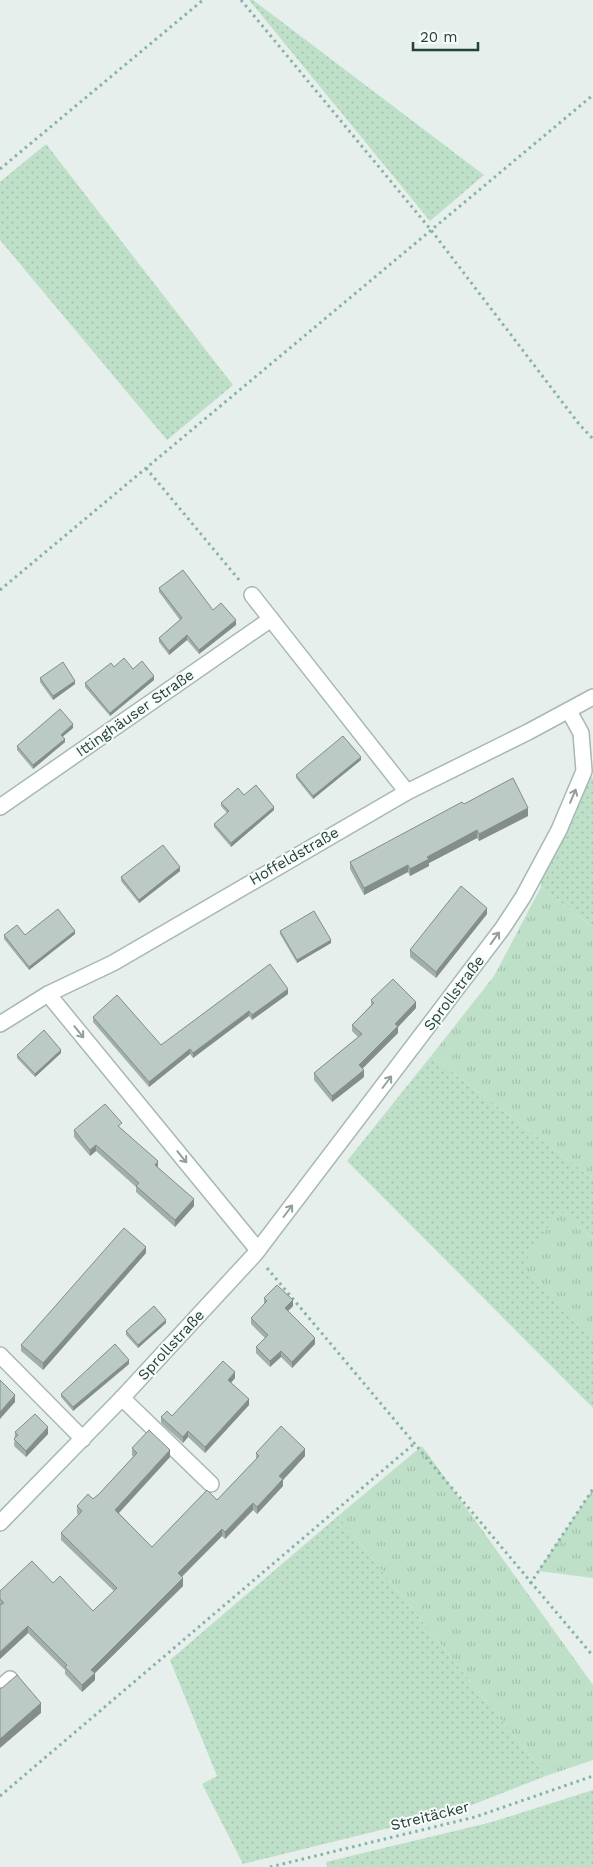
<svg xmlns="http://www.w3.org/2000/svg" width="593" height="1867" font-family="'Work Sans',sans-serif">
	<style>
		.grass { fill: url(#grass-tufts) }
		.park { fill: url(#park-dots) }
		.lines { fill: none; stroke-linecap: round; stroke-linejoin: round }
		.minor-casing { stroke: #a8b8b2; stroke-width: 18 }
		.path { stroke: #86b3a5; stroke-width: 3; stroke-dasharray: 2.5 4; stroke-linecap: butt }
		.minor { stroke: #fff; stroke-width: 15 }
		.wall { fill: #a1aea9 }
		.shaded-wall { fill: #838d89 }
		.building { fill: #bbcac4; stroke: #838d89 }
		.oneway { stroke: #92a09c }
		.labels { text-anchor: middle; stroke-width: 4; stroke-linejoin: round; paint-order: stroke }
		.street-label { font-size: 15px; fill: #24423a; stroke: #f7fbf9 }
	</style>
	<defs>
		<pattern id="grass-tufts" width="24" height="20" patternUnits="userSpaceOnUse" patternTransform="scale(1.25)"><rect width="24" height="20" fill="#bfe0c8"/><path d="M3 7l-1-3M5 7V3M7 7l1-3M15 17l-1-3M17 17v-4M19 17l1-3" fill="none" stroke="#a4c1ad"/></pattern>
		<pattern id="park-dots" width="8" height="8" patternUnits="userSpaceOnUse" patternTransform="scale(1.25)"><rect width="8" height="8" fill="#bfe0c8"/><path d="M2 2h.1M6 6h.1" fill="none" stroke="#a4c1ad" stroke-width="1.8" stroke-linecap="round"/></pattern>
	</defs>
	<rect width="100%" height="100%" fill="#e6efeb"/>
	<g class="grass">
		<path d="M541,887L593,927V1179L431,1056L494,976Z"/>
		<path d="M560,1209L593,1239V1340L520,1267Z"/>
		<path d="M422,1446L593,1685V1760L546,1776L338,1516Z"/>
		<path d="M593,1489V1578L538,1571Z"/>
	</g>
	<g class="park">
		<path d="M249,0H253L484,175L430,221Z"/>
		<path d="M46,144L233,385L167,440L0,240V182Z"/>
		<path d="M584,771L593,778V927L541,887L540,866Z"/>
		<path d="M431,1056L593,1179V1239L560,1210L521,1267L593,1340V1408L347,1161Z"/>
		<path d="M338,1516L546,1776L454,1812L243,1864L202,1784L217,1776L170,1660Z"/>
		<path d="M593,1790V1867H327L326,1862L492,1822Z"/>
	</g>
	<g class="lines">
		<defs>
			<g id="minor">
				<path d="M252,595L407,792"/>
				<path d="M0,807L271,619"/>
				<path d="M48,994L258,1250"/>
				<path d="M0,1024L48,994L113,963L407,792L528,732L593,697"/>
				<path d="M0,1355L83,1439"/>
				<path d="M122,1398L211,1484"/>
				<path d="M0,1523L122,1398L255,1254L502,929L523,897L559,830L584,771L581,733L569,711"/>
				<path d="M0,1688L10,1679"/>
			</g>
		</defs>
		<use href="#minor" class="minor-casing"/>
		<g class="path">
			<path d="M241,0L431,230L579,424L593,439"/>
			<path d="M0,169L203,0"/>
			<path d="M146,468L240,581"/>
			<path d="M0,590L593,95"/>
			<path d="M267,1268L593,1656"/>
			<path d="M530,1584L593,1489"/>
			<path d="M0,1796L415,1443"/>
			<path d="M270,1867L475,1817L593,1776"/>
		</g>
		<use href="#minor" class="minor"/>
	</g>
	<g class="wall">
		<path d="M159,588L213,610L236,625L199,654L187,640L169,655L159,642V638L180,620L159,592Z"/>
		<path d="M114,667L133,669L154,680L110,716L85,687V683Z"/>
		<path d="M40,678L75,684L53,700L40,682Z"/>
		<path d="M73,728L63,736L65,742L33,769L17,750V746Z"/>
		<path d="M361,760L313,799L296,778V775Z"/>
		<path d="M244,795L274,810L231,847L214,827V824L227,813L221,806V803Z"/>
		<path d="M464,804L528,816L479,841L477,838L429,863V866L410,876L408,872L364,895L350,869V862Z"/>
		<path d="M180,871L139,903L121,881V877Z"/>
		<path d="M487,914L436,978L410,957V950Z"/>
		<path d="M280,931L331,943L297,963L280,934Z"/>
		<path d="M75,934L29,970L4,939V935Z"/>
		<path d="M288,994L252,1020L249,1016L193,1058L190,1054L149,1087L93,1022V1017L161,1045Z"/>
		<path d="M371,1000L416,1008L398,1027V1033L362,1069L364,1077L332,1102L314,1080V1073L358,1037L352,1031V1025L371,1005Z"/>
		<path d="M61,1053L35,1077L17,1058V1055Z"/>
		<path d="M122,1129L194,1206L175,1227L136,1192V1187L96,1151L90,1156L74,1137V1130Z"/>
		<path d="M146,1253L43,1370L21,1351V1345Z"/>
		<path d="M264,1298L293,1306L288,1311L315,1344L292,1368L281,1357L270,1367L256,1353V1347L265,1338L251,1324V1318L264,1304Z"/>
		<path d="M166,1323L138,1348L126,1335V1331Z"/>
		<path d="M129,1364L73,1411L61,1397V1394Z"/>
		<path d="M235,1378L231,1383L249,1405L205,1453L188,1437L183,1443L161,1423V1417L172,1416Z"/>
		<path d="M15,1432L48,1434L26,1457L14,1446Z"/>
		<path d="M132,1448L170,1457L119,1513L152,1547L217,1500L256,1459V1453L305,1456L283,1480V1486L257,1514L253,1510L225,1539L222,1536L182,1577L183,1586L95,1673V1680L82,1692L65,1674V1670L28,1633L0,1659V1591L53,1583L93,1611L114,1591L61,1540V1533L78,1515L77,1513V1506L93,1499L99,1494L133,1457L132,1455Z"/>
	</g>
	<g class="shaded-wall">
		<path d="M236,620V625L199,654V650Z"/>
		<path d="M187,635V640L169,655V651Z"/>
		<path d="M154,676V680L110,716V713Z"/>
		<path d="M75,681V684L53,700V696Z"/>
		<path d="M73,724V728L61,738V735Z"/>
		<path d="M65,739V742L33,769V765Z"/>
		<path d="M361,757V760L313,799V796Z"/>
		<path d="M274,807V810L231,847V843Z"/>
		<path d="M528,808V816L479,841V834Z"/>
		<path d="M477,830V838L429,863V866L410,876V869L427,857Z"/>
		<path d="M408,865V872L364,895V888Z"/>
		<path d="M180,867V871L139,903V900Z"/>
		<path d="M487,908V914L436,978V972Z"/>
		<path d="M75,931V934L29,970V967Z"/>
		<path d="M331,940V943L297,963V960Z"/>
		<path d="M288,989V994L252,1020V1015Z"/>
		<path d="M416,1002V1008L398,1027V1033L359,1072V1065L395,1024Z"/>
		<path d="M249,1011V1016L193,1058V1053Z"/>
		<path d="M190,1049V1054L149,1087V1082Z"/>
		<path d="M61,1050V1053L35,1077V1074Z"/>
		<path d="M364,1070V1077L332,1102V1096Z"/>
		<path d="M96,1145V1151L90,1156V1150Z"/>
		<path d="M158,1161V1167L155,1165Z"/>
		<path d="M194,1199V1206L175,1227V1220Z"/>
		<path d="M146,1247V1253L43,1370V1363Z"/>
		<path d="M293,1300V1306L285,1314V1308Z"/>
		<path d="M166,1320V1323L138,1348V1345Z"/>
		<path d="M315,1338V1344L292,1368V1362Z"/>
		<path d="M281,1351V1357L270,1367V1361Z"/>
		<path d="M129,1360V1364L73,1411V1407Z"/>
		<path d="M235,1372V1378L228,1386V1380Z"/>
		<path d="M15,1395V1402L0,1419V1412Z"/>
		<path d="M249,1399V1405L205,1453V1447Z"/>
		<path d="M48,1427V1434L26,1457V1451Z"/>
		<path d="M188,1431V1437L183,1443V1437Z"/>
		<path d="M305,1449V1456L283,1480V1486L257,1514V1507L279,1476Z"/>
		<path d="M170,1450V1457L115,1517V1510Z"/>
		<path d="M253,1503V1510L225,1539V1532Z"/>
		<path d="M222,1529V1536L178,1580V1573Z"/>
		<path d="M183,1578V1586L95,1673V1680L82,1692V1685L91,1670Z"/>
		<path d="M28,1626V1633L0,1659V1652Z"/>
		<path d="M41,1703V1713L0,1748V1739Z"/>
	</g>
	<g class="building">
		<path d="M183,570L213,610L221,603L236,620L199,650L187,635L169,651L159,638L182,618L159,588Z"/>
		<path d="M124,658L133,669L142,661L154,676L110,713L85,683L111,663L114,667Z"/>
		<path d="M63,662L75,681L53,696L40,678Z"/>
		<path d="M60,709L73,724L61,735L65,739L33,765L17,746Z"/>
		<path d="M343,736L361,757L313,796L296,775Z"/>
		<path d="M513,778L528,808L479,834L477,830L427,857L429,859L410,869L408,865L364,888L350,862L462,802L464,804Z"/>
		<path d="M256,785L274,807L231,843L214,824L229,811L221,803L238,788L244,795Z"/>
		<path d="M163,845L180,867L139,900L121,877Z"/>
		<path d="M461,886L487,908L436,972L410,950Z"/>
		<path d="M58,909L75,931L29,967L4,935L17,925L25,935Z"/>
		<path d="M314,911L331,940L297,960L280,931Z"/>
		<path d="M270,964L288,989L252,1015L249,1011L193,1053L190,1049L149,1082L93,1017L117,995L161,1045Z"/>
		<path d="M393,979L416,1002L395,1024L398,1026L359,1065L364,1070L332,1096L314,1073L362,1034L352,1025L374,1003L371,1000Z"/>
		<path d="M44,1030L61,1050L35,1074L17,1055Z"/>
		<path d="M105,1104L122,1123L118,1126L158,1161L155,1165L194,1199L175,1220L136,1186L139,1183L96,1145L90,1150L74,1130Z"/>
		<path d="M124,1228L146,1247L43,1363L21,1345Z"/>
		<path d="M277,1285L293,1300L285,1308L315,1338L292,1362L281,1351L270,1361L256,1347L268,1335L251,1318L267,1301L264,1298Z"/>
		<path d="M154,1306L166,1320L138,1345L126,1331Z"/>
		<path d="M115,1344L129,1360L73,1407L61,1394Z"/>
		<path d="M223,1361L235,1372L228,1380L249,1399L205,1447L188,1431L183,1437L161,1417L167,1411L172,1416Z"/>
		<path d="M0,1380L15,1395L0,1412Z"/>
		<path d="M35,1414L48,1427L26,1451L14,1439L18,1435L15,1432Z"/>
		<path d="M281,1426L305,1449L279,1476L283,1479L257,1507L253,1503L225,1532L222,1529L178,1573L183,1578L91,1670L95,1673L82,1685L65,1667L67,1665L28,1626L0,1652V1605L4,1603L0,1599V1591L32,1561L53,1583L60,1576L93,1611L117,1588L61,1533L82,1511L77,1506L88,1494L93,1499L99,1494L137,1453L132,1448L149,1430L170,1450L115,1510L152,1547L207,1490L217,1500L259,1456L256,1453Z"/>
		<path d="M17,1675L41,1703L0,1739V1688H2Z"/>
	</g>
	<defs><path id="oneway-shaft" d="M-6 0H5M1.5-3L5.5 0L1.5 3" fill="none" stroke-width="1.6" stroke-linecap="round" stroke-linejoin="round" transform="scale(1.25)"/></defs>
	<g class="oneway">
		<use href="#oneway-shaft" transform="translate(573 796) rotate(-67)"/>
		<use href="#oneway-shaft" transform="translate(495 938) rotate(-54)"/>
		<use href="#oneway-shaft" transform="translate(79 1032) rotate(51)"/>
		<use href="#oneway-shaft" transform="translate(387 1082) rotate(-53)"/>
		<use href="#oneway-shaft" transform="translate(182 1157) rotate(51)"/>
		<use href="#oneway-shaft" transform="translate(288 1211) rotate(-53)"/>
	</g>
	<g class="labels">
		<g class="street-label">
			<text transform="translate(135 713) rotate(-35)" y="5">Ittinghäuser Straße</text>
			<text transform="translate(294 856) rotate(-30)" y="5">Hoffeldstraße</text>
			<text transform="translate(454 993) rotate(-53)" y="5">Sprollstraße</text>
			<text transform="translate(171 1345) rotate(-47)" y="5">Sprollstraße</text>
			<text transform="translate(430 1816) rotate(-14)" y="5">Streitäcker</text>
		</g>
	</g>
	<path d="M413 42v8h65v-8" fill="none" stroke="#24423a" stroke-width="2.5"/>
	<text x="420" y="42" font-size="15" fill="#24423a" stroke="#f7fbf9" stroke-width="4" paint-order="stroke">20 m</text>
</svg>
